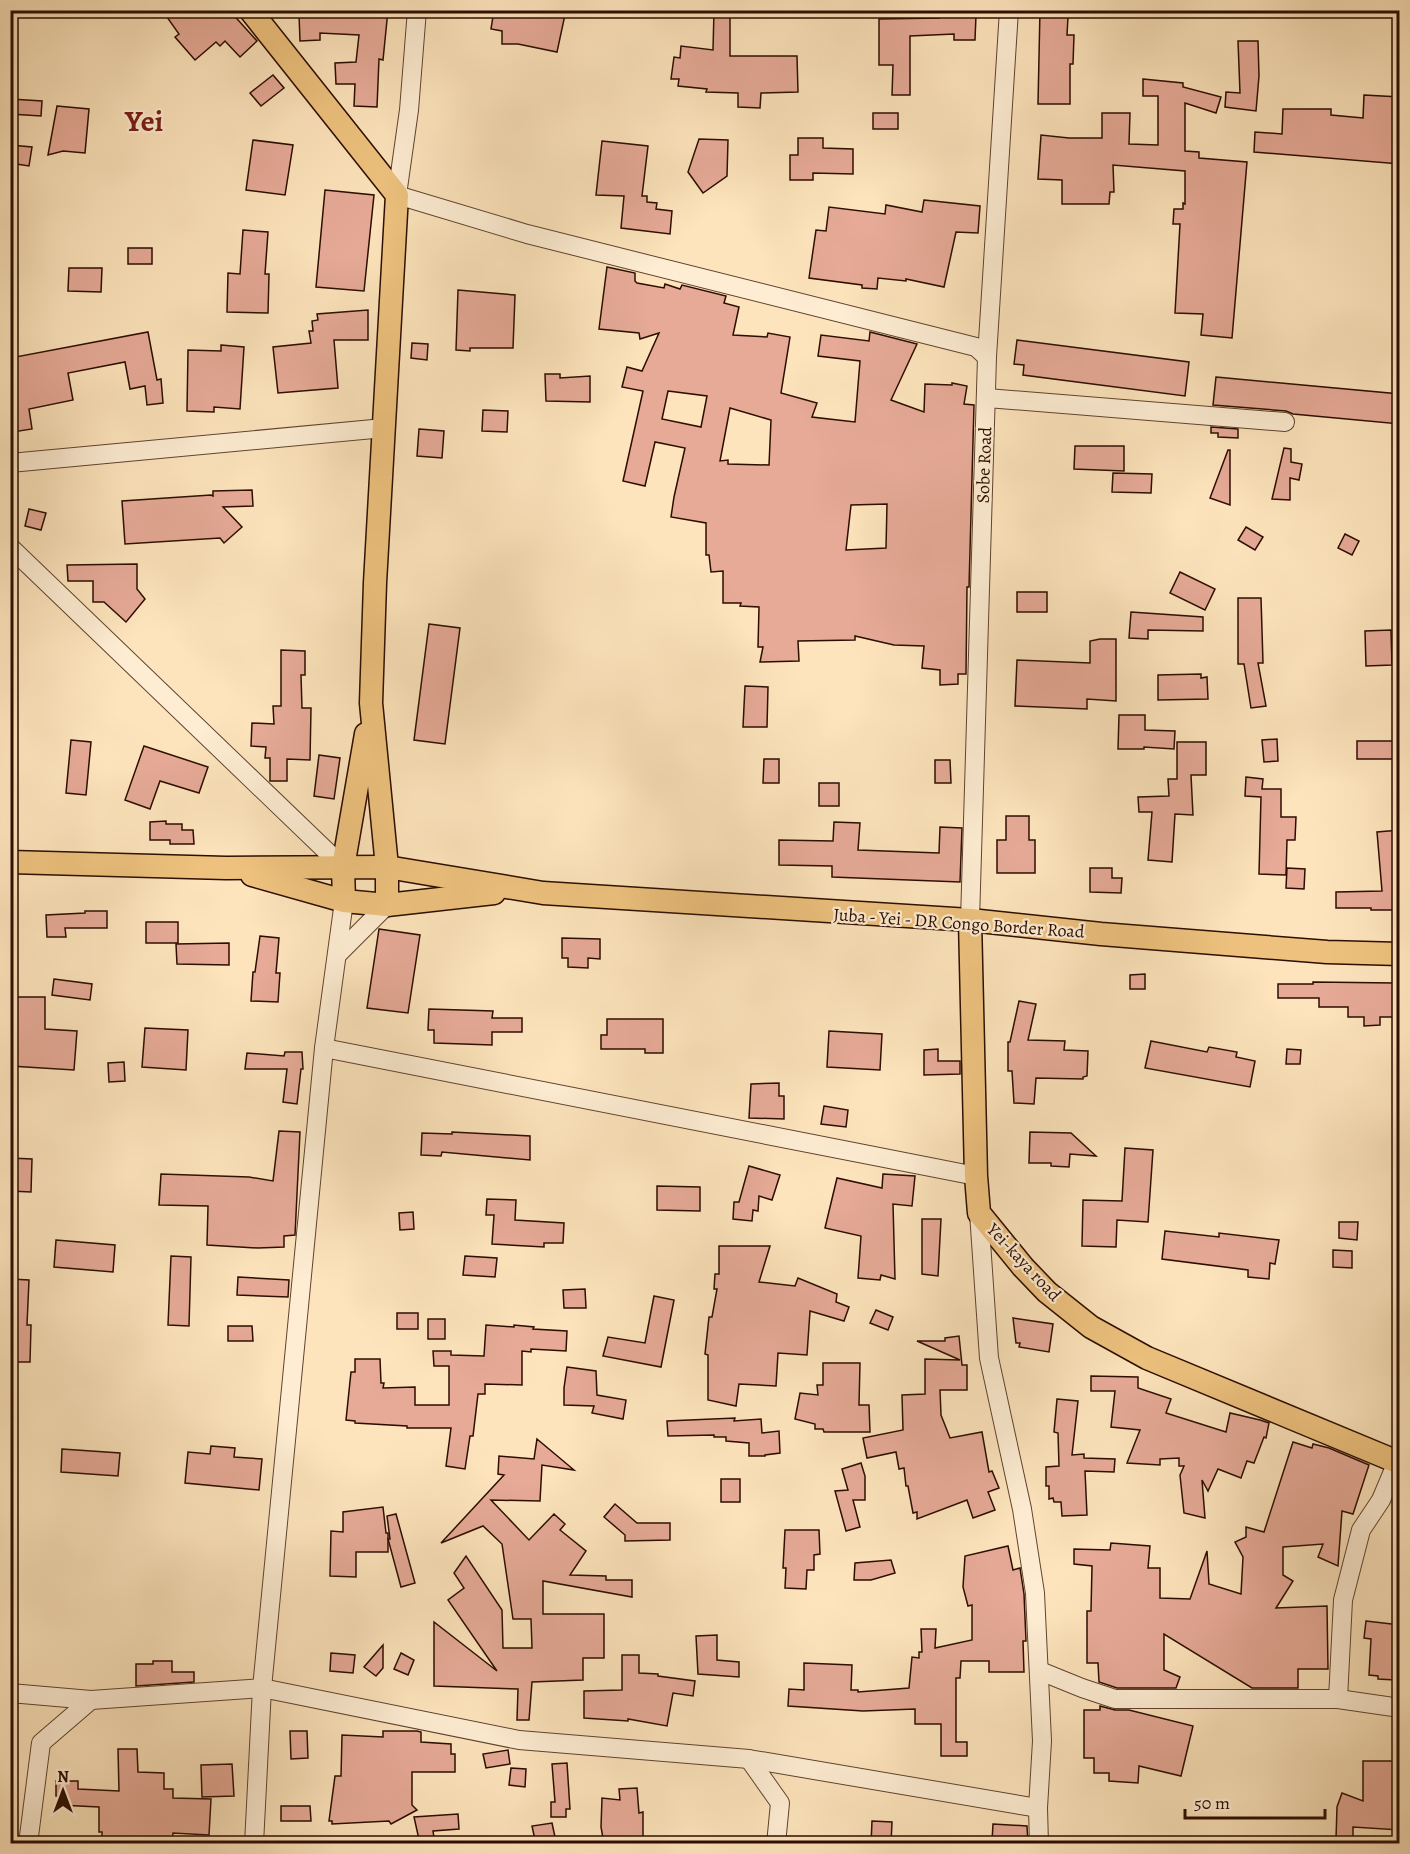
<svg xmlns="http://www.w3.org/2000/svg" width="1410" height="1854" font-family="Alegreya,serif">
	<style>
		.building { fill: #e6aa97; stroke: #2c0d00; stroke-width: 1.5; fill-rule: evenodd }
		.lines { fill: none; stroke-linecap: round; stroke-linejoin: round }
		.minor-casing { stroke: #60432f; stroke-width: 20 }
		.major-casing { stroke: #2c0d00; stroke-width: 25 }
		.minor { stroke: #feedd3; stroke-width: 18 }
		.major { stroke: #eec27e; stroke-width: 22 }
		.labels { text-anchor: middle; stroke-width: 4.5; stroke-linejoin: round; paint-order: stroke }
		.street-label { font-size: 18px; fill: #2c0d00; stroke: #feedd3 }
		.town-label { font-size: 30px; font-weight: bold; fill: #7a1f14; stroke: #feedd3 }
	</style>
	<rect width="100%" height="100%" fill="#fde4bc"/>
	<filter id="stains"><feTurbulence type="fractalNoise" baseFrequency=".00333" numOctaves="4"/><feColorMatrix values="0 0 0 0 .2 0 0 0 0 .09 0 0 0 0 .02 0 0 0 .5 -.17"/></filter>
	<radialGradient id="worn" r=".72"><stop offset=".6" stop-color="#630" stop-opacity="0"/><stop offset="1" stop-color="#630" stop-opacity=".3"/></radialGradient>
	<g class="building">
		<path d="M162,10H229L257,41L240,57L225,41L220,46L216,42L195,60L175,37L179,34Z"/>
		<path d="M331,10H388L383,60L379,59L377,107L354,106L355,84H336L335,63L356,62L359,35L320,33V40L300,41L299,14L331,12Z"/>
		<path d="M494,10H566L557,52L518,44H502V31L491,29Z"/>
		<path d="M939,10H969V15H976L975,40H954V34L910,36V95H892L893,65H879V19L939,18Z"/>
		<path d="M1040,10H1063L1062,16L1068,17L1067,35H1074L1073,64H1070V104H1038Z"/>
		<path d="M714,11L730,12V56H797L798,92L761,93L760,108L738,107V93L706,92L707,89L678,86L679,79H671L674,57L680,58L681,46L713,50Z"/>
		<path d="M1238,41H1258L1259,76L1256,111L1225,107L1226,92L1240,93Z"/>
		<path d="M273,75L284,88L261,106L250,93Z"/>
		<path d="M1143,79L1183,83V87L1221,97L1216,113L1185,103V151L1199,152V158L1247,162L1232,338L1201,335L1203,314L1175,313L1180,224H1173L1174,209H1183V203L1185,204V171L1113,165L1114,192H1110L1109,204H1062V180L1038,179L1041,135L1069,138H1102V113H1130L1129,144L1158,145V96H1143Z"/>
		<path d="M1364,95L1400,97V164L1254,152L1255,132L1282,134L1283,109H1331V115L1363,118Z"/>
		<path d="M11,99L42,101L41,116L10,114Z"/>
		<path d="M57,106L89,109L85,153L63,151L48,155Z"/>
		<rect x="873" y="113" width="25" height="16"/>
		<path d="M798,138H823V148L853,149V174L813,173V180H790V155H798Z"/>
		<path d="M699,139L728,140L727,176L703,193L688,172Z"/>
		<path d="M253,140L293,145L285,195L246,190Z"/>
		<path d="M602,141L648,146L642,196H647V202L657,203L656,209L672,211L670,234L621,228L624,196L596,195Z"/>
		<path d="M10,145L32,147L29,166L10,163Z"/>
		<path d="M325,190L374,195L364,291L316,287Z"/>
		<path d="M924,200L980,206L978,233L956,232L944,287L906,279V281L878,278L877,289L862,288V285L809,278L816,230L826,231L829,207L885,214L886,205L922,212Z"/>
		<path d="M243,230L268,232L265,274H269L268,313L227,312L228,273L240,274Z"/>
		<rect x="128" y="248" width="24" height="16"/>
		<path d="M607,267L635,273V281L637,283L664,288L665,284L680,289L682,285L726,296L724,303L739,307L733,335L767,337L768,333L790,337L781,393L817,403L812,417L855,422L860,361L818,356L821,335L869,341L870,332L917,344L891,400L924,412L925,384L952,385V383L967,386L964,404L974,405L969,587H967L966,674H958V684L940,685V670L922,668L924,646L894,645L855,636V640L798,641L799,661L760,662L763,647H758L759,607L740,606L741,603H723V571L711,572L709,555H706V523L671,517L674,497L685,448L655,442L645,486L623,481L643,391L622,387L627,367L642,371L659,333L640,339L639,333L599,329ZM668,391L707,396L701,427L662,419ZM730,408L771,420L769,465L728,464V460L720,461ZM887,504L886,548L846,550L851,505Z"/>
		<path d="M69,268H102L101,292L68,291Z"/>
		<path d="M458,290L515,295L513,348H470V351L456,350Z"/>
		<path d="M368,310V340H334L338,388L278,393L273,347L311,343L309,331H313L312,321L318,320L317,314Z"/>
		<path d="M148,332L157,380L161,379L163,403L147,405L145,386L130,389L125,362L68,373L73,400L29,409L32,429L13,432L10,413V358Z"/>
		<path d="M1017,340L1189,362L1185,396L1023,375L1024,365L1014,364Z"/>
		<path d="M412,343L428,344L427,360L411,358Z"/>
		<path d="M221,345L244,347L240,409L214,407V412L187,411L188,350L221,351Z"/>
		<path d="M545,374H560V378L590,376V402L546,401Z"/>
		<path d="M1216,377L1400,394V424L1293,414L1286,411L1213,405Z"/>
		<path d="M483,410L508,411L507,432L482,431Z"/>
		<path d="M1211,427L1238,429V438L1218,437V433H1211Z"/>
		<path d="M419,429L444,431L442,458L417,456Z"/>
		<path d="M1075,446H1124V471L1074,469Z"/>
		<path d="M1284,448L1291,449V462L1302,464L1299,480L1290,478V500L1272,499Z"/>
		<path d="M1228,450H1230V505L1210,498Z"/>
		<path d="M1113,473L1152,474L1151,493L1112,492Z"/>
		<path d="M252,490L253,506L223,507L242,527L224,543L220,538L125,544L122,501L211,495L213,496V491Z"/>
		<path d="M29,509L46,513L41,530L25,526Z"/>
		<path d="M1246,527L1263,537L1255,550L1238,540Z"/>
		<path d="M1345,534L1359,541L1352,555L1338,548Z"/>
		<path d="M137,564V589L145,599L126,622L104,602H93V581H68L67,565Z"/>
		<path d="M1180,572L1215,589L1205,610L1170,593Z"/>
		<rect x="1017" y="592" width="30" height="20"/>
		<path d="M1238,598H1261L1263,663H1258L1266,706L1251,708L1244,664H1238Z"/>
		<path d="M1131,612L1203,617V631L1148,630V639L1129,638Z"/>
		<path d="M429,624L460,628L445,744L414,740Z"/>
		<path d="M1391,630L1392,665L1366,666L1365,631Z"/>
		<path d="M1100,639H1116V701L1087,699V709L1015,706L1017,660L1090,663V641Z"/>
		<path d="M281,650L305,651V675H301L302,708H311L310,760L287,759V781H270V758H265L266,747L251,746L252,723L274,724L273,706H281Z"/>
		<path d="M1201,674V678L1207,677L1208,699L1158,700V675Z"/>
		<path d="M745,686L768,687L767,727H743Z"/>
		<path d="M1119,715H1145V730L1175,731L1174,749L1144,747V749H1118Z"/>
		<path d="M1277,739L1278,761L1264,762L1262,740Z"/>
		<path d="M71,740L91,742L86,795L66,793Z"/>
		<rect x="1357" y="741" width="43" height="18"/>
		<path d="M1177,742H1206V775H1191L1193,815L1175,814L1172,862L1148,860L1152,812H1139L1138,797L1169,796L1168,779H1177Z"/>
		<path d="M144,746L208,767L199,793L160,781L150,809L125,800Z"/>
		<path d="M319,755L340,758L334,799L314,796Z"/>
		<path d="M764,759H779V783H763Z"/>
		<path d="M935,760H950L951,783H935Z"/>
		<path d="M1246,777L1263,779L1262,789H1281V817H1296L1295,840H1287L1286,875L1259,874L1261,797L1245,796Z"/>
		<rect x="819" y="783" width="20" height="23"/>
		<path d="M1006,816H1029V840H1035V873H997V840H1006Z"/>
		<path d="M166,821V824H182V830H193L194,844H170V840H150V822Z"/>
		<path d="M834,822L860,823L858,850L939,853L940,827L962,828L960,882L832,877V866L779,865V840L833,841Z"/>
		<path d="M1400,830L1398,910H1371V908H1336V892L1382,891L1377,832Z"/>
		<path d="M1090,868H1112V878H1122L1121,893L1090,892Z"/>
		<path d="M1287,868L1305,869L1304,889L1286,888Z"/>
		<path d="M85,911H107V928H65L66,937H47L46,915L85,913Z"/>
		<rect x="146" y="922" width="32" height="21"/>
		<path d="M379,929L420,935L408,1013L367,1008Z"/>
		<path d="M260,936L279,938L276,973H280L278,1002L251,1001L253,972H255Z"/>
		<path d="M562,938L600,939V959L588,958V968L568,967V958H562Z"/>
		<path d="M229,943V965L177,964L176,944Z"/>
		<path d="M1145,974V989H1130V975Z"/>
		<path d="M54,979L92,984L90,1000L52,995Z"/>
		<path d="M1313,982L1395,983L1396,1017H1380V1025L1364,1026V1017H1348V1007H1319V998H1278V984H1313Z"/>
		<path d="M17,997H45V1029L77,1031L74,1070L10,1066V1027H16Z"/>
		<path d="M1019,1001L1036,1004L1028,1040L1065,1041L1064,1050L1088,1051L1087,1076L1083,1077V1079L1036,1078L1034,1104L1014,1103L1012,1071H1008V1042H1010Z"/>
		<path d="M429,1009L493,1011L492,1018H522V1032H492V1045L434,1043V1030H428Z"/>
		<path d="M607,1019H663V1053H645V1049H601V1035H607Z"/>
		<path d="M145,1028L188,1030L186,1070L142,1067Z"/>
		<path d="M829,1031L882,1034L880,1070L827,1067Z"/>
		<path d="M1151,1041L1207,1052L1209,1047L1237,1052L1236,1057L1255,1061L1250,1087L1145,1068Z"/>
		<path d="M938,1049V1061H960V1074L924,1075V1050Z"/>
		<path d="M1287,1049L1301,1050L1300,1064H1286Z"/>
		<path d="M285,1052H302L303,1069H301L297,1104L283,1102L287,1069H245L247,1053L284,1056Z"/>
		<path d="M124,1062L125,1081L109,1082L108,1063Z"/>
		<path d="M779,1083V1096H784V1119L749,1118L751,1084Z"/>
		<path d="M824,1106L848,1110L846,1127L821,1124Z"/>
		<path d="M279,1131L300,1132L295,1235L284,1236V1247L258,1248L207,1245L208,1206L159,1205L161,1174L249,1177L273,1181Z"/>
		<path d="M452,1132L530,1136V1160L442,1152L441,1156L421,1155L422,1133L452,1134Z"/>
		<path d="M1030,1132L1071,1133L1096,1156L1070,1154L1069,1167L1051,1166V1163H1029Z"/>
		<path d="M1125,1148L1153,1150L1148,1222L1117,1220L1116,1247L1082,1246L1083,1200L1122,1201Z"/>
		<path d="M10,1158L32,1159L31,1192L10,1191Z"/>
		<path d="M749,1166L780,1175L772,1200L759,1196L758,1211L753,1210L752,1221L733,1219L734,1202H739Z"/>
		<path d="M883,1174L915,1176L912,1206L893,1204L895,1279L881,1275L880,1280L858,1278L861,1236L825,1228L837,1178L882,1188Z"/>
		<path d="M657,1186L700,1187V1211L657,1210Z"/>
		<path d="M487,1199L516,1200L515,1220L564,1223L563,1243H544V1247L492,1244L494,1215H486Z"/>
		<path d="M413,1212L414,1229L400,1230L399,1213Z"/>
		<path d="M922,1219H941L938,1276L922,1274Z"/>
		<path d="M1339,1222H1358L1357,1240L1339,1238Z"/>
		<path d="M1165,1231L1219,1237V1233L1279,1240L1275,1264L1270,1263L1269,1279L1248,1277V1270L1162,1259Z"/>
		<path d="M56,1240L115,1245L113,1272L54,1267Z"/>
		<path d="M719,1246H770L759,1282L795,1286L798,1278L837,1294L836,1302L849,1307L844,1321L810,1311L807,1355L778,1353L776,1386L739,1384L736,1406L708,1400V1355L705,1354L709,1317H712L717,1289H714L715,1274H719Z"/>
		<path d="M1333,1250L1352,1251V1268L1333,1267Z"/>
		<path d="M171,1256L191,1257L189,1326L168,1325Z"/>
		<path d="M465,1256L497,1258L495,1277L463,1275Z"/>
		<path d="M238,1277L289,1280L288,1297L237,1295Z"/>
		<path d="M10,1279L29,1280L27,1325H31L30,1362H10Z"/>
		<path d="M585,1289L586,1308H564L563,1290Z"/>
		<path d="M654,1296L674,1300L661,1367L603,1356L608,1337L645,1343Z"/>
		<path d="M876,1310L893,1317L888,1330L870,1323Z"/>
		<rect x="397" y="1313" width="21" height="16"/>
		<path d="M1013,1318L1053,1324L1049,1352L1019,1347L1020,1343H1016Z"/>
		<rect x="428" y="1319" width="17" height="20"/>
		<path d="M486,1325L514,1327V1325L534,1327L533,1329L567,1331L566,1351L531,1349V1352L522,1351V1385L485,1384V1394H478L473,1436H470L465,1469L446,1466L451,1428H407V1426L355,1423V1421L346,1420L351,1372H355V1359H380L381,1383H384L383,1388L415,1387V1405H449V1366H434L433,1351H451V1355L484,1356Z"/>
		<path d="M228,1326H252L253,1341H228Z"/>
		<path d="M959,1336L962,1365H967V1390H940L941,1415L950,1438L982,1432L989,1472L992,1471L999,1488L988,1492L995,1510L973,1518L967,1500L917,1519V1512L913,1513L908,1486H906L904,1468L899,1469L896,1452L867,1458L863,1438L903,1430L902,1395L925,1394V1359L960,1360L917,1341H945V1338Z"/>
		<path d="M823,1363H860L859,1405H869L870,1432H824L823,1429H815V1424L795,1419L800,1393L818,1395L817,1385H823Z"/>
		<path d="M567,1367L596,1371L597,1395L626,1400L623,1419L592,1413L594,1406L564,1405V1388Z"/>
		<path d="M1091,1376L1138,1377V1388L1171,1399L1166,1413L1226,1432L1230,1413L1260,1420L1269,1423L1266,1438L1264,1437L1254,1463L1247,1461L1241,1478L1218,1469L1208,1491L1202,1480L1205,1518L1184,1513L1180,1475L1184,1466H1179V1458L1160,1459V1465L1127,1463L1140,1430L1111,1427L1115,1391H1091Z"/>
		<path d="M1057,1399L1078,1401L1072,1455L1084,1454V1458L1115,1459L1114,1472L1085,1471L1087,1515L1062,1516L1061,1502H1054L1053,1498L1049,1499V1486H1046V1467L1059,1466L1058,1433L1054,1432Z"/>
		<path d="M735,1418L734,1421L761,1419L762,1433L779,1431L780,1453L765,1455V1456H749V1443L726,1441V1437H714V1435L668,1436L667,1421Z"/>
		<path d="M537,1439L574,1470L542,1465L540,1501L491,1500L529,1540L554,1514L565,1524L560,1530L586,1551L570,1575L606,1576V1580H632V1597L543,1581V1614H604V1658H583V1680L532,1682L529,1720H517L518,1689L434,1686V1622L497,1671L448,1600L464,1588L454,1573L466,1556L502,1610L503,1648H532L531,1619H513L502,1544L483,1526L441,1543L504,1475L498,1474L499,1456L534,1459Z"/>
		<path d="M1293,1442L1312,1448L1313,1444L1329,1448L1369,1465L1353,1514L1342,1511L1338,1566L1318,1557L1323,1544L1283,1547V1575L1293,1581L1276,1608L1327,1606L1328,1669H1298V1688H1252L1164,1634V1670L1180,1677L1176,1688H1117L1099,1682L1098,1663H1087V1611H1091L1092,1566L1074,1564V1549L1110,1550L1111,1543L1150,1546L1148,1568H1160V1598L1190,1599L1207,1551L1209,1584L1241,1594L1243,1557L1235,1542L1246,1537V1527L1264,1532Z"/>
		<path d="M211,1446L235,1448L234,1457L262,1459L259,1490L185,1483L188,1452L210,1454Z"/>
		<path d="M62,1449L120,1453L118,1476L61,1472Z"/>
		<path d="M861,1463L865,1476V1500H853L860,1527L846,1531L835,1491L848,1490L842,1469Z"/>
		<rect x="721" y="1479" width="19" height="23"/>
		<path d="M615,1504L637,1523H670V1540L625,1541V1535L604,1517Z"/>
		<path d="M383,1507L386,1533H388V1552H356V1577L330,1576L331,1531L343,1532V1512Z"/>
		<path d="M396,1514L415,1583L401,1587L388,1539H390L387,1516Z"/>
		<path d="M785,1530H819L820,1554L814,1555V1570H807L806,1589L785,1588L786,1568H783Z"/>
		<path d="M1008,1546L1013,1570L1020,1568L1024,1594L1026,1641H1023L1024,1672H989V1661H961L960,1678H956V1742H967V1756H941V1724H915V1709L863,1711L788,1706L789,1689L804,1690V1663L852,1665L851,1690H858V1692L909,1688L912,1657L919,1658V1652H922L921,1629H936L935,1648L972,1640V1605L968,1606L963,1587L965,1556Z"/>
		<path d="M891,1560L895,1573L871,1580H854L855,1563Z"/>
		<path d="M1366,1621L1400,1625V1673H1396L1395,1680L1378,1679V1676L1369,1675L1371,1639L1364,1638Z"/>
		<path d="M717,1635V1660L739,1662V1677L698,1674L696,1636Z"/>
		<path d="M383,1645V1668L376,1676L364,1667Z"/>
		<path d="M331,1653L355,1655L353,1673L330,1671Z"/>
		<path d="M401,1653L414,1660L408,1675L394,1669Z"/>
		<path d="M622,1655H639V1673L658,1674V1676L695,1681L693,1696L673,1693L667,1726L628,1719V1721L584,1718V1691L622,1690Z"/>
		<path d="M153,1661H172V1672H194V1682L136,1686V1664H153Z"/>
		<path d="M1100,1706L1115,1710H1129L1193,1726L1181,1776L1139,1766L1138,1783L1109,1781V1773H1094V1758H1084V1710H1100Z"/>
		<path d="M290,1731H307L308,1758L291,1759Z"/>
		<path d="M383,1731H417L421,1732V1742L451,1744V1754H455V1772H412V1805L417,1810L391,1824L389,1821L332,1824V1821H329L335,1776H341L342,1735L383,1737Z"/>
		<path d="M118,1749H137L138,1772L164,1773V1789H173V1798L211,1799L209,1835L173,1833L172,1844L102,1839V1832H99V1807L59,1805V1796H56V1781H78V1789L119,1791Z"/>
		<path d="M508,1750L510,1764L486,1768L483,1754Z"/>
		<path d="M1363,1761H1400V1830L1353,1827V1839H1336L1337,1807L1342,1793L1363,1801Z"/>
		<path d="M567,1763L570,1809H566V1817H551V1802H555L552,1764Z"/>
		<path d="M232,1764L234,1796L202,1797L201,1765Z"/>
		<path d="M511,1768L526,1769L525,1787L509,1785Z"/>
		<path d="M637,1788L639,1813L643,1812V1844H604L601,1827L602,1798L620,1800L619,1789Z"/>
		<path d="M281,1806H310L311,1821H281Z"/>
		<path d="M458,1814L459,1829L433,1831L435,1844H420L414,1817Z"/>
		<path d="M872,1821L892,1822L891,1844H871Z"/>
		<path d="M552,1823L555,1837L535,1840L532,1826Z"/>
		<path d="M993,1824L1027,1826L1028,1843L992,1842Z"/>
	</g>
	<g class="lines">
		<defs>
			<g id="minor">
				<path d="M417,10L409,110L397,195L527,234L976,347L987,357"/>
				<path d="M987,398L1285,422"/>
				<path d="M10,463L384,428"/>
				<path d="M10,547L343,867"/>
				<path d="M970,920L987,357L1009,10"/>
				<path d="M338,954L387,905"/>
				<path d="M324,1048L976,1176"/>
				<path d="M979,1213L989,1358L1022,1509L1035,1593L1042,1741L1038,1808L1039,1844"/>
				<path d="M1040,1671L1082,1688L1115,1699H1338L1400,1708"/>
				<path d="M10,1693L91,1700L262,1688L519,1740L749,1759L1038,1808"/>
				<path d="M1338,1699L1343,1600L1361,1530L1381,1500L1397,1462"/>
				<path d="M749,1759L780,1803L776,1844"/>
				<path d="M28,1844L41,1743L91,1700"/>
				<path d="M254,1844L262,1688L324,1048L344,901"/>
			</g>
			<g id="major">
				<path d="M250,10L397,195L375,583L371,703L387,867V905"/>
				<path d="M10,862L226,868L387,867L543,893L970,920L1101,934L1327,952L1400,954"/>
				<path d="M252,875L344,901L387,905L494,893"/>
				<path d="M344,901L343,867L366,734"/>
				<path d="M970,920L976,1176L979,1213L1023,1267L1047,1292L1091,1327L1147,1358L1400,1463"/>
			</g>
		</defs>
		<use href="#minor" class="minor-casing"/>
		<use href="#major" class="major-casing"/>
		<use href="#minor" class="minor"/>
		<use href="#major" class="major"/>
	</g>
	<g class="labels">
		<g class="street-label">
			<text transform="translate(984 465) rotate(-88)" y="6">Sobe Road</text>
			<text transform="translate(959 923) rotate(4)" y="6">Juba - Yei - DR Congo Border Road</text>
			<text transform="translate(1024 1262) rotate(47)" y="6">Yei-kaya road</text>
		</g>
		<g class="town-label">
			<text x="144" y="131">Yei</text>
		</g>
	</g>
	<rect width="1410" height="1854" fill="none" stroke="#fde4bc" stroke-width="36"/>
	<rect x="12" y="12" width="1386" height="1830" fill="none" stroke="#2c0d00" stroke-width="3"/>
	<rect x="18" y="18" width="1374" height="1818" fill="none" stroke="#2c0d00" stroke-width="1.5"/>
	<g transform="translate(63 1791)" stroke="#feedd3" stroke-width="4.5" paint-order="stroke">
	<path d="M0-4.5L10 22L0 15L-10 22Z" fill="#2c0d00"/>
	<text y="-9" font-size="16" font-weight="bold" text-anchor="middle" fill="#2c0d00">N</text>
	</g>
	<path d="M1185 1809v9h140v-9" fill="none" stroke="#2c0d00" stroke-width="3"/>
	<text x="1194" y="1809" font-size="18" fill="#2c0d00" stroke="#feedd3" stroke-width="4.5" paint-order="stroke">50 m</text>
	<rect width="100%" height="100%" filter="url(#stains)"/>
	<rect width="100%" height="100%" fill="url(#worn)"/>
</svg>
